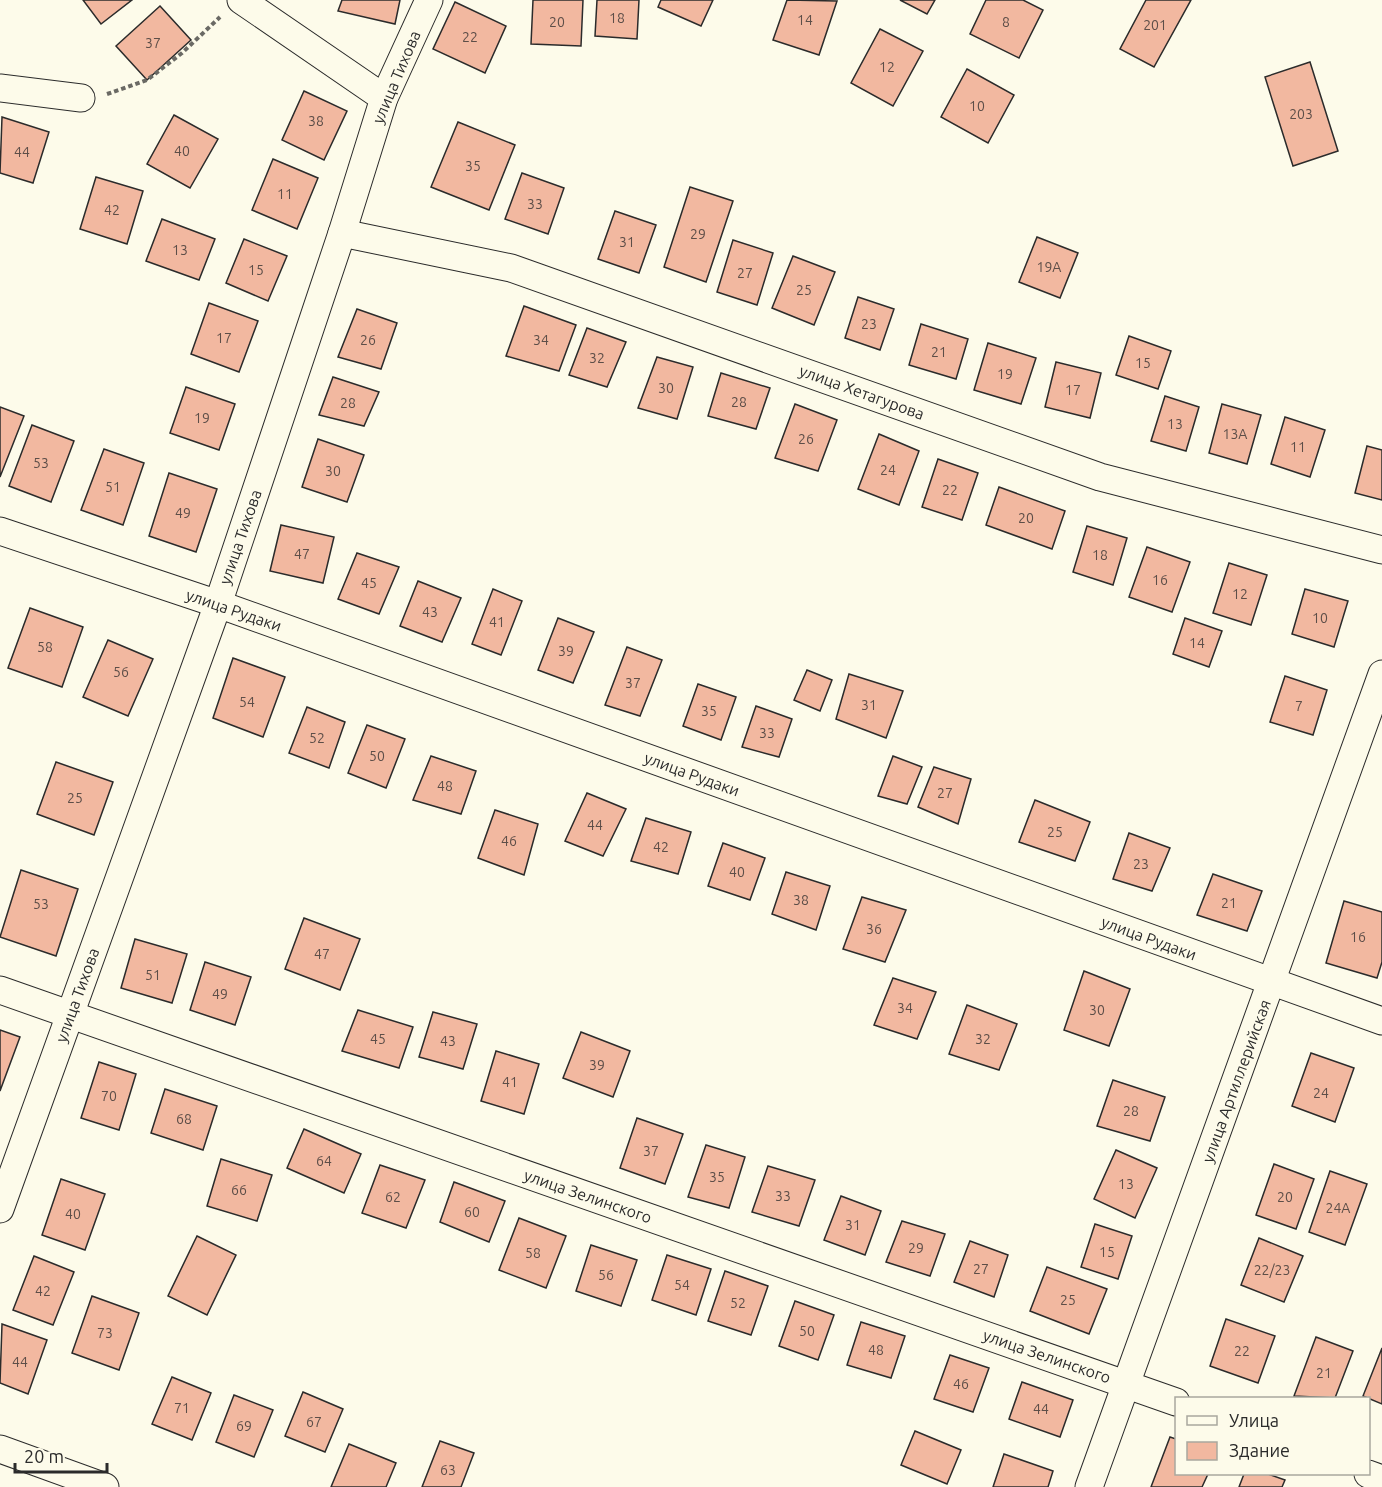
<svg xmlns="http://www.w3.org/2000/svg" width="1382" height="1487" font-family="Ubuntu,sans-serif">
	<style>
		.building { fill: #f2b8a0; stroke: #2b2b2b; stroke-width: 1.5 }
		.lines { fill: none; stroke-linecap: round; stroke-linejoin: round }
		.street-casing { stroke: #2b2b2b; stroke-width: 29 }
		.path { stroke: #6a6964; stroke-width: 4; stroke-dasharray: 4.5 3; stroke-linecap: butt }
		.street { stroke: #fdfbea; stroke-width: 27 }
		.labels { text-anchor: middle; stroke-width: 4.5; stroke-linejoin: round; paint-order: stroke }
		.number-label { font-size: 14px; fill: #5d4e48 }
		.street-label { font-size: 16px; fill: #2b2b2b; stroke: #fdfbea }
	</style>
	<rect width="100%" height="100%" fill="#fdfbea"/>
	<g class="building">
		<path d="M83,0H132L101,24Z"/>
		<path d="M342,0H400L395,24L338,11Z"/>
		<path d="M533,0H583L581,46L531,44Z"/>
		<path d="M597,0H639L637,39L595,36Z"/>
		<path d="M661,0H713L701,26L658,7Z"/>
		<path d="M787,0L837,1L819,55L773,40Z"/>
		<path d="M900,0H935L927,14Z"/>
		<path d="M986,0H1023L1043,10L1019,58L970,34Z"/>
		<path d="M1146,0H1191L1154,67L1120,49Z"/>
		<path d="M455,2L506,26L485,73L433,49Z"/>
		<path d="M160,6L191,40L147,80L116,46Z"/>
		<path d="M880,29L923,51L893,106L851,83Z"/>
		<path d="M1310,62L1338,151L1293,166L1265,77Z"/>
		<path d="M967,69L1014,95L988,143L941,117Z"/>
		<path d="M304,91L347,111L324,160L282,140Z"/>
		<path d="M174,115L218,139L190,188L147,164Z"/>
		<path d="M2,117L49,132L33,183L0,173Z"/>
		<path d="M458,122L515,145L489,210L431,187Z"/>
		<path d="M273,159L318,178L297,229L252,210Z"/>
		<path d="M522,173L564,188L548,234L505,219Z"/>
		<path d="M96,177L143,191L127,244L80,229Z"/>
		<path d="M690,187L733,201L706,282L664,267Z"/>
		<path d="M615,211L656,225L639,273L598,259Z"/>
		<path d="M162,219L215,239L199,280L146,261Z"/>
		<path d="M1037,237L1078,253L1060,298L1019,282Z"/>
		<path d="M244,239L287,256L268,301L226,283Z"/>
		<path d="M733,240L773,253L757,305L717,292Z"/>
		<path d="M793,256L835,272L814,325L772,308Z"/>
		<path d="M858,297L894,309L880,350L845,338Z"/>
		<path d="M209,303L258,321L239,372L191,354Z"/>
		<path d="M524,306L576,325L559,371L506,356Z"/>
		<path d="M357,309L397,323L381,369L338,357Z"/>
		<path d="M921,324L968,339L956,379L909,365Z"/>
		<path d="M587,328L626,342L607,387L569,375Z"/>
		<path d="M1129,336L1171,351L1158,389L1116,375Z"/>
		<path d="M988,343L1036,358L1021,404L974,390Z"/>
		<path d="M657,357L693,367L677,419L638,408Z"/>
		<path d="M1056,362L1101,373L1090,418L1045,407Z"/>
		<path d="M721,373L770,388L756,429L708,416Z"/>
		<path d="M333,377L379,392L364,426L319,415Z"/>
		<path d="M186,387L235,404L219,450L170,433Z"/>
		<path d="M1165,396L1199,407L1186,451L1151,441Z"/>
		<path d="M795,404L837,420L818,471L775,458Z"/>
		<path d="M1222,404L1261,415L1247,464L1209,453Z"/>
		<path d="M0,407L24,416L0,477Z"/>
		<path d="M1285,417L1325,430L1310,477L1271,464Z"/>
		<path d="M32,425L74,441L51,502L9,486Z"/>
		<path d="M879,434L919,451L899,505L858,489Z"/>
		<path d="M318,439L364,455L347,502L302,487Z"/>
		<path d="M1367,446L1382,450V500L1355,493Z"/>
		<path d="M104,449L144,463L123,525L81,510Z"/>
		<path d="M938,459L978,473L962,520L922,507Z"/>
		<path d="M169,473L217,489L196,552L149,536Z"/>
		<path d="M999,487L1065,511L1052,549L986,525Z"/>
		<path d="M281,525L334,537L323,583L270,571Z"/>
		<path d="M1087,526L1127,538L1113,585L1073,572Z"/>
		<path d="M1147,547L1190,562L1172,612L1129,597Z"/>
		<path d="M357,553L399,567L379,614L338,599Z"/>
		<path d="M1229,563L1267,575L1251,625L1213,613Z"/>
		<path d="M418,581L461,598L442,642L400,626Z"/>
		<path d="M493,589L522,601L501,655L472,644Z"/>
		<path d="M1305,589L1348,601L1334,647L1292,634Z"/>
		<path d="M30,608L83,627L62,687L8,668Z"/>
		<path d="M558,618L594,632L573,683L538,670Z"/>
		<path d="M1185,618L1222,631L1209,667L1173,654Z"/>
		<path d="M108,640L153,659L128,716L83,697Z"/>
		<path d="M627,647L662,660L640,716L605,705Z"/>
		<path d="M233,658L285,677L263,737L213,718Z"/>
		<path d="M807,670L832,680L820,711L794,700Z"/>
		<path d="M849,674L903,691L886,738L836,719Z"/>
		<path d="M1285,676L1327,690L1313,735L1270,722Z"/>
		<path d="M698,684L736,697L721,740L683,726Z"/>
		<path d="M756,706L792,719L779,757L742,747Z"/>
		<path d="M307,707L345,722L329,768L289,753Z"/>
		<path d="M367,725L405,739L386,788L348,773Z"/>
		<path d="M431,756L476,771L461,814L413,800Z"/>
		<path d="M893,756L922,767L907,804L878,796Z"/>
		<path d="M56,762L113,782L94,835L37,814Z"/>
		<path d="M934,767L971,779L958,824L918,807Z"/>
		<path d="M587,793L626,809L603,856L565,841Z"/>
		<path d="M1035,800L1090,822L1075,861L1019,842Z"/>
		<path d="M495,810L538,824L524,875L478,858Z"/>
		<path d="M646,818L691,832L678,874L631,861Z"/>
		<path d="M1129,833L1170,848L1152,891L1113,879Z"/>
		<path d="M723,843L765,858L750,900L708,886Z"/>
		<path d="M21,870L78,889L56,956L0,937Z"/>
		<path d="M786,872L830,886L816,930L772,914Z"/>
		<path d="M1213,874L1262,891L1247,931L1197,915Z"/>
		<path d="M862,897L906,910L885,962L843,949Z"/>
		<path d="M1344,901L1382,912V962L1377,978L1326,963Z"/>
		<path d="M304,918L360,939L340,990L285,969Z"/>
		<path d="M135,939L187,954L172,1003L121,988Z"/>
		<path d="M205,962L251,977L235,1025L190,1010Z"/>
		<path d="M1084,971L1130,989L1109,1046L1064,1030Z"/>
		<path d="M893,978L936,992L917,1039L874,1025Z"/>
		<path d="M967,1005L1017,1024L999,1070L949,1054Z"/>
		<path d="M358,1010L413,1027L399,1068L342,1051Z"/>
		<path d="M433,1012L477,1024L463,1069L419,1057Z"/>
		<path d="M0,1030L20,1037L0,1091Z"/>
		<path d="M581,1032L630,1051L613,1097L563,1078Z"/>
		<path d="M496,1051L539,1064L524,1114L481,1101Z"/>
		<path d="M1311,1053L1354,1068L1335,1122L1292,1106Z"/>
		<path d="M99,1062L136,1074L119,1130L81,1118Z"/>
		<path d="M1113,1080L1165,1097L1150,1141L1097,1126Z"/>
		<path d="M165,1089L217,1106L203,1150L151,1133Z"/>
		<path d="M637,1118L683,1134L665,1184L620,1168Z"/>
		<path d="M304,1129L361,1154L344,1193L287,1168Z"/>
		<path d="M706,1145L745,1157L729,1208L688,1197Z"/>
		<path d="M1116,1150L1157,1168L1135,1218L1094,1199Z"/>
		<path d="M221,1159L272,1175L257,1221L207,1206Z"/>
		<path d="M1274,1164L1314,1179L1296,1229L1256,1215Z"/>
		<path d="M380,1165L425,1180L406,1228L362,1213Z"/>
		<path d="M768,1166L815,1180L799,1226L752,1212Z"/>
		<path d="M1330,1171L1367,1184L1345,1245L1309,1232Z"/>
		<path d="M61,1179L105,1194L85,1250L42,1235Z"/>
		<path d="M454,1182L505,1201L489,1242L440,1222Z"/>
		<path d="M841,1196L881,1211L865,1255L824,1240Z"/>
		<path d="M519,1218L566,1236L546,1288L499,1270Z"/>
		<path d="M902,1221L945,1234L930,1276L886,1262Z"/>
		<path d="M1095,1224L1132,1236L1118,1279L1081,1267Z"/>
		<path d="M197,1236L236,1255L207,1315L168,1296Z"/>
		<path d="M1259,1238L1303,1256L1284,1302L1241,1285Z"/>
		<path d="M970,1241L1008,1255L994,1297L954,1282Z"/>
		<path d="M591,1245L637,1260L621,1306L576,1291Z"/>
		<path d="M667,1255L711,1269L696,1315L652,1300Z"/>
		<path d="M34,1256L74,1272L53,1325L13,1310Z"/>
		<path d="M1047,1267L1107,1289L1089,1334L1030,1311Z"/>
		<path d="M725,1271L768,1286L751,1335L708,1321Z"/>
		<path d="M92,1296L139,1313L119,1370L72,1353Z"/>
		<path d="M795,1301L834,1315L818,1360L779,1346Z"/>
		<path d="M1226,1319L1275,1336L1258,1383L1210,1366Z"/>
		<path d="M861,1322L905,1336L891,1378L847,1365Z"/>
		<path d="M2,1324L47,1340L28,1394L0,1383Z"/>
		<path d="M1316,1337L1353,1351L1335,1398L1294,1396Z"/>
		<path d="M1382,1348V1404L1363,1396Z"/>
		<path d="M950,1355L989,1368L973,1412L934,1399Z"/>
		<path d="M172,1377L211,1393L192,1440L152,1424Z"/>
		<path d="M1022,1382L1073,1400L1060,1437L1009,1419Z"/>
		<path d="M303,1392L343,1409L325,1452L285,1436Z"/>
		<path d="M234,1395L273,1410L254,1457L216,1442Z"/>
		<path d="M915,1431L961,1450L947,1484L901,1465Z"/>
		<path d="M1170,1437L1176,1439V1474H1208L1202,1487H1151Z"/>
		<path d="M440,1441L474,1453L461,1487H422Z"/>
		<path d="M349,1444L396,1463L386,1487H331Z"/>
		<path d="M1004,1454L1053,1471L1048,1487H993Z"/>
		<path d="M1244,1474H1268L1285,1480L1282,1487H1239Z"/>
	</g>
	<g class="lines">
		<defs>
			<g id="street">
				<path d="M241,0L384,98"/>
				<path d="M0,88L81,98"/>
				<path d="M342,233L511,268L1100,477L1382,550"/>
				<path d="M0,531L218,604L1382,1021"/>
				<path d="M0,990L1176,1402"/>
				<path d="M0,1209L218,604L342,233L384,98L429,0"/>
				<path d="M0,1449L105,1487"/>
				<path d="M1368,1474L1382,1479"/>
				<path d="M1089,1487L1382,674"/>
			</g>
		</defs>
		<use href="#street" class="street-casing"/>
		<path class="path" d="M107,94L147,80L182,53L220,17"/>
		<use href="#street" class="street"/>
	</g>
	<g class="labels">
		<g class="number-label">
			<text x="617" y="23">18</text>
			<text x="805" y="25">14</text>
			<text x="557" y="27">20</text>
			<text x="1006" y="27">8</text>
			<text x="1155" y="30">201</text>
			<text x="470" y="42">22</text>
			<text x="153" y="48">37</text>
			<text x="887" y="72">12</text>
			<text x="977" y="111">10</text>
			<text x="1301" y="119">203</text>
			<text x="316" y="126">38</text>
			<text x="182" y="156">40</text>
			<text x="22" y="157">44</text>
			<text x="473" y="171">35</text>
			<text x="285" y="199">11</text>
			<text x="535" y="209">33</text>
			<text x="112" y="215">42</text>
			<text x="698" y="239">29</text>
			<text x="627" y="247">31</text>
			<text x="180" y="255">13</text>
			<text x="1049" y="272">19А</text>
			<text x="256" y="275">15</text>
			<text x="745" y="278">27</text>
			<text x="804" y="295">25</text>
			<text x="869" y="329">23</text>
			<text x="224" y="343">17</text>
			<text x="368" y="345">26</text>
			<text x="541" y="345">34</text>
			<text x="939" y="357">21</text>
			<text x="597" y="363">32</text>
			<text x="1143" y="368">15</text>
			<text x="1005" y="379">19</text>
			<text x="666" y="393">30</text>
			<text x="1073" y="395">17</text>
			<text x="739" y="407">28</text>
			<text x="348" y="408">28</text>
			<text x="202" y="423">19</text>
			<text x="1175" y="429">13</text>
			<text x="1235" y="439">13А</text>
			<text x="806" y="444">26</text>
			<text x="1298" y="452">11</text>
			<text x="41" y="468">53</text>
			<text x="888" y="475">24</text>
			<text x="333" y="476">30</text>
			<text x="113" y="492">51</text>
			<text x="950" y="495">22</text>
			<text x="183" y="518">49</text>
			<text x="1026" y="523">20</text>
			<text x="302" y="559">47</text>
			<text x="1100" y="560">18</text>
			<text x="1160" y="585">16</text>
			<text x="369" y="588">45</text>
			<text x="1240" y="599">12</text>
			<text x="430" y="617">43</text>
			<text x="1320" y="623">10</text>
			<text x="497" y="627">41</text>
			<text x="1197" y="648">14</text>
			<text x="45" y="652">58</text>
			<text x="566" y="656">39</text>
			<text x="121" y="677">56</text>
			<text x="633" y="688">37</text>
			<text x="247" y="707">54</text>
			<text x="869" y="710">31</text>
			<text x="1299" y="711">7</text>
			<text x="709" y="716">35</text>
			<text x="767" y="738">33</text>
			<text x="317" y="743">52</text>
			<text x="377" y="761">50</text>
			<text x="445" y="791">48</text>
			<text x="945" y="798">27</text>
			<text x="75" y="803">25</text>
			<text x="595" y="830">44</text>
			<text x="1055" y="837">25</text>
			<text x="509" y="846">46</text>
			<text x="661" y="852">42</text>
			<text x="1141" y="869">23</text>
			<text x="737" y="877">40</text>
			<text x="801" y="905">38</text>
			<text x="1229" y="908">21</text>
			<text x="41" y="909">53</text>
			<text x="874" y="934">36</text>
			<text x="1358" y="942">16</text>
			<text x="322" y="959">47</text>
			<text x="153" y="980">51</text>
			<text x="220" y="999">49</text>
			<text x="905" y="1013">34</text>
			<text x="1097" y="1015">30</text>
			<text x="378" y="1044">45</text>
			<text x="983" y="1044">32</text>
			<text x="448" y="1046">43</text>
			<text x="597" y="1070">39</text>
			<text x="510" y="1087">41</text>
			<text x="1321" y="1098">24</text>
			<text x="109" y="1101">70</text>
			<text x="1131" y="1116">28</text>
			<text x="184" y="1124">68</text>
			<text x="651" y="1156">37</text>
			<text x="324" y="1166">64</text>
			<text x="717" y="1182">35</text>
			<text x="1126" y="1189">13</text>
			<text x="239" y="1195">66</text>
			<text x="783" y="1201">33</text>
			<text x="393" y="1202">62</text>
			<text x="1285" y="1202">20</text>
			<text x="1338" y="1213">24А</text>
			<text x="472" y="1217">60</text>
			<text x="73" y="1219">40</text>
			<text x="853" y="1230">31</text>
			<text x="916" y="1253">29</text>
			<text x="1107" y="1257">15</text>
			<text x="533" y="1258">58</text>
			<text x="981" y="1274">27</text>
			<text x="1272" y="1275">22/23</text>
			<text x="606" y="1280">56</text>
			<text x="682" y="1290">54</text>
			<text x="43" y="1296">42</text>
			<text x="1068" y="1305">25</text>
			<text x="738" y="1308">52</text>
			<text x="807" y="1336">50</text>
			<text x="105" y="1338">73</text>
			<text x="876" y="1355">48</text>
			<text x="1242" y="1356">22</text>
			<text x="20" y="1367">44</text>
			<text x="1324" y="1378">21</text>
			<text x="961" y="1389">46</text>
			<text x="182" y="1413">71</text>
			<text x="1041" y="1414">44</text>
			<text x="314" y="1427">67</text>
			<text x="244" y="1431">69</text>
			<text x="448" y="1475">63</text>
		</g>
		<g class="street-label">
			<text transform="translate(396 77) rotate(-67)" y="6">улица Тихова</text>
			<text transform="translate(862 392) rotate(20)" y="6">улица Хетагурова</text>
			<text transform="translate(240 537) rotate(-71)" y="6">улица Тихова</text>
			<text transform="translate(234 610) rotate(19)" y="6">улица Рудаки</text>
			<text transform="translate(692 774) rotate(20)" y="6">улица Рудаки</text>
			<text transform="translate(1149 938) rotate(20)" y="6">улица Рудаки</text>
			<text transform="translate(77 995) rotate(-70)" y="6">улица Тихова</text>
			<text transform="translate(1236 1081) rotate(-70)" y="6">улица Артиллерийская</text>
			<text transform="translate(588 1196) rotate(19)" y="6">улица Зелинского</text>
			<text transform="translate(1047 1356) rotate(19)" y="6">улица Зелинского</text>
		</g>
	</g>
	<rect x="1175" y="1397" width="195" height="78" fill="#fdfbea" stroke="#a9a89e" stroke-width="1.5"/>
	<rect x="1187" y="1416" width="30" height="9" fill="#fdfbea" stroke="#a9a89e" stroke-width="1.5"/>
	<text x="1229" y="1427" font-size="18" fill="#2b2b2b">Улица</text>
	<rect x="1187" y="1442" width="30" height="18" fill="#f2b8a0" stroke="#a9a89e" stroke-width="1.5"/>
	<text x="1229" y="1457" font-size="18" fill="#2b2b2b">Здание</text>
	<path d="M15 1463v9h92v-9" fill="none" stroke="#2b2b2b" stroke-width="3"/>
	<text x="24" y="1463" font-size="18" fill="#2b2b2b" stroke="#fdfbea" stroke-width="4.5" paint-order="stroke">20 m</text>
</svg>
